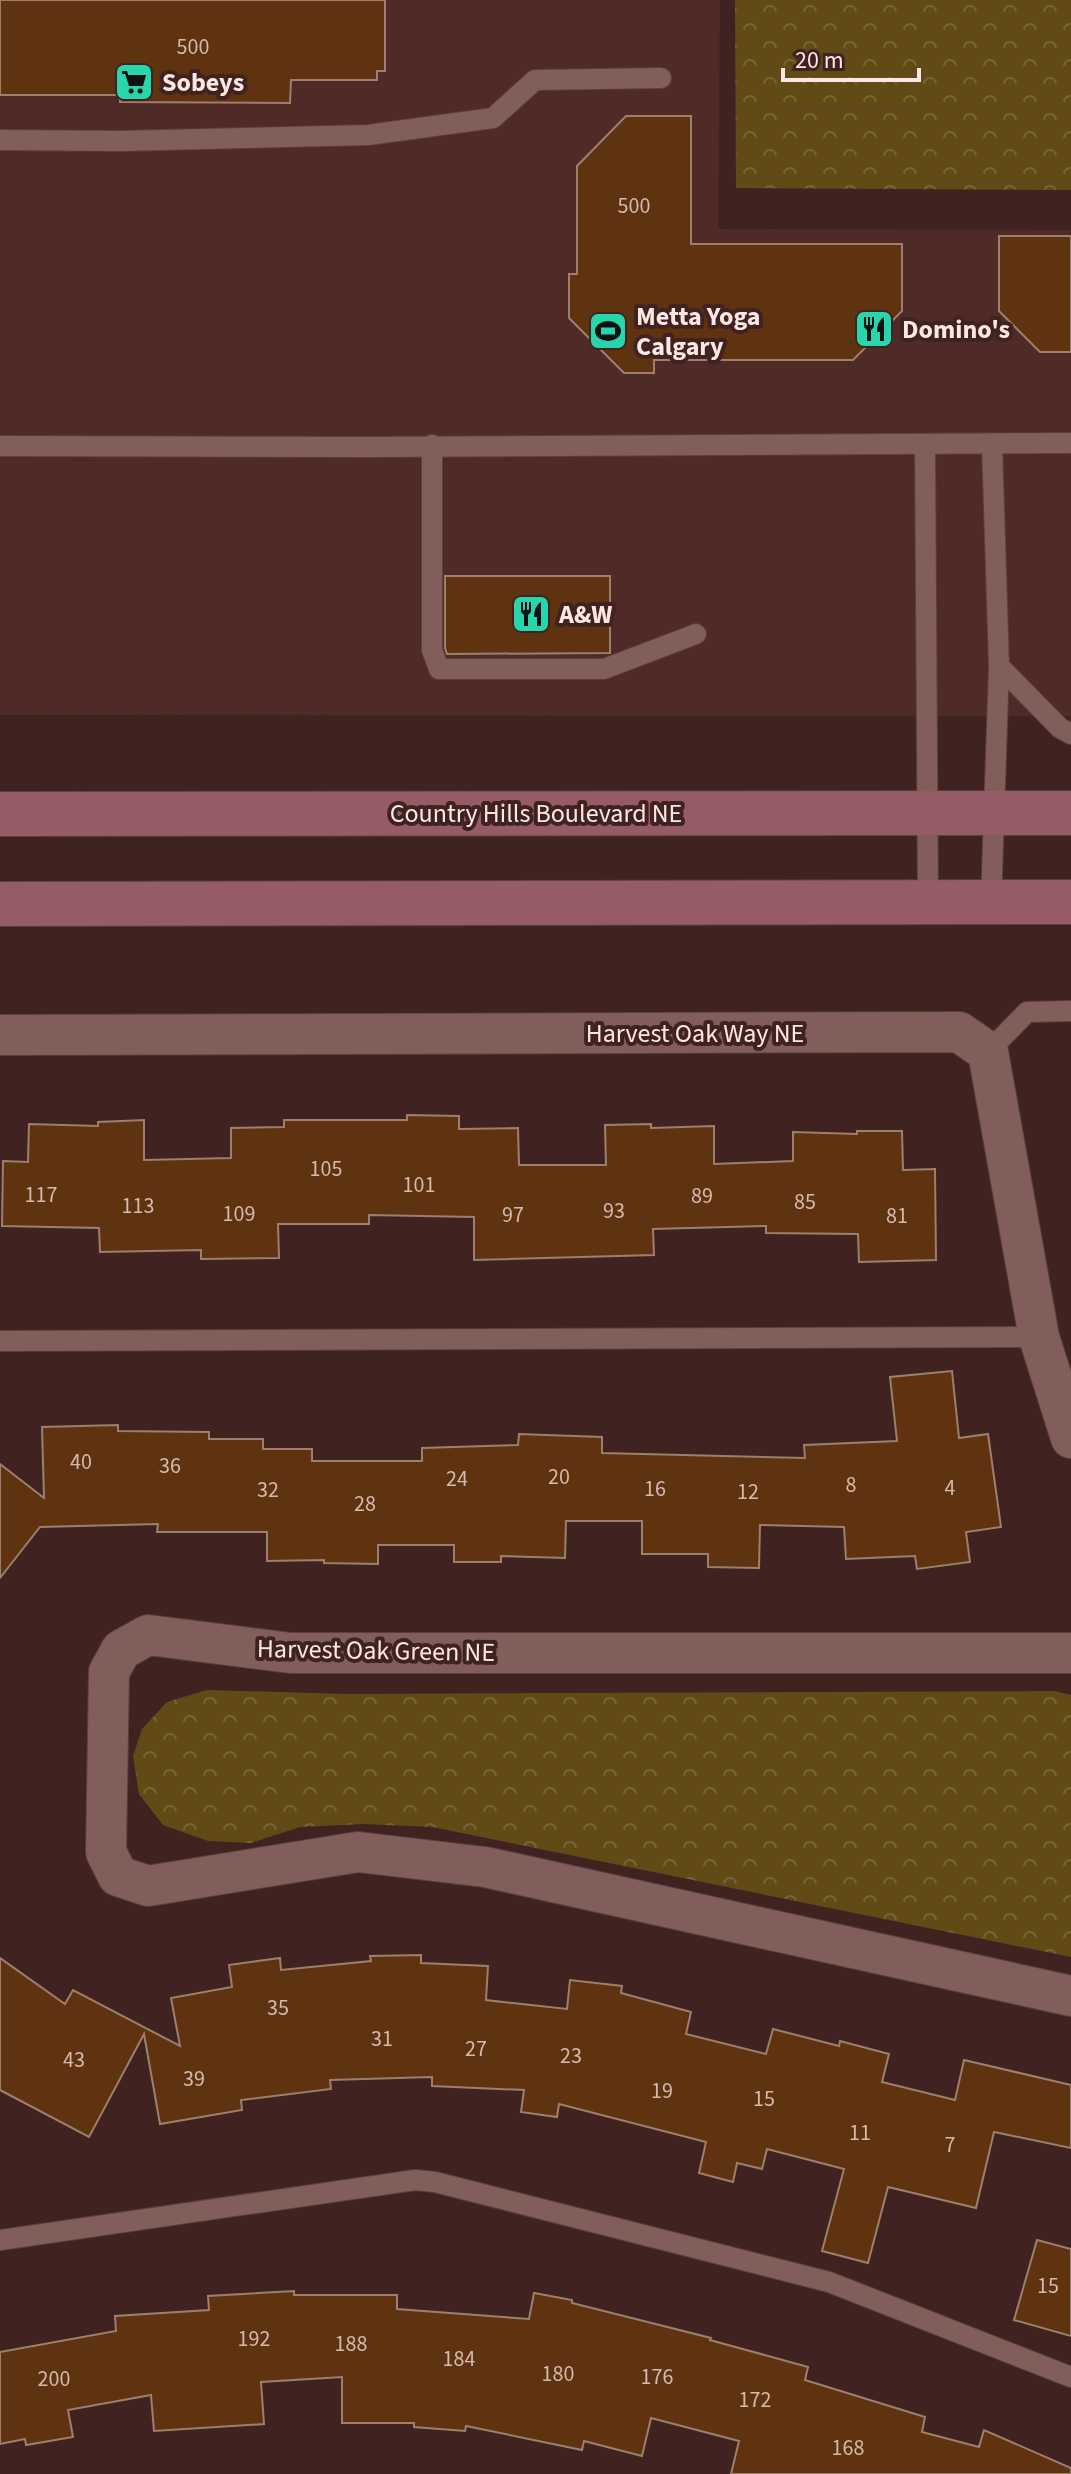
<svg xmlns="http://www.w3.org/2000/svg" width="1071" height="2474" font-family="'Source Sans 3',sans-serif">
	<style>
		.built { fill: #4f2a27 }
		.park { fill: url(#park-crowns) }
		.building { fill: #603310; stroke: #9c7f6c; stroke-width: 2 }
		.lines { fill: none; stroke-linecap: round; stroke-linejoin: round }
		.lane-casing { stroke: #59403f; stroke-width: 22 }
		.street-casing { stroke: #59403f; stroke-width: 42 }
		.secondary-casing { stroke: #59403f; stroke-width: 46 }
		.lane { stroke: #815e5a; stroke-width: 20 }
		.street { stroke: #815e5a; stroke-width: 40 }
		.secondary { stroke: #955c67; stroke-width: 44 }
		.labels { text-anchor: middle; stroke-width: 8; stroke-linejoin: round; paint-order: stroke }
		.number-label { font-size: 22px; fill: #d5bab0 }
		.poi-label { font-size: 26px; font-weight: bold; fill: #fce7e5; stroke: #402320; text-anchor: start }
		.street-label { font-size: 26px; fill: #fce7e5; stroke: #402320 }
	</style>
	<defs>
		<pattern id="park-crowns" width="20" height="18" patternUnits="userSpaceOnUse" patternTransform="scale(2)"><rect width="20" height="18" fill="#614a15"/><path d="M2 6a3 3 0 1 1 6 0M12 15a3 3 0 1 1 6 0" fill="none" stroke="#796437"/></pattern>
	</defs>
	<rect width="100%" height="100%" fill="#402320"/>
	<path class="built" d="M0,0H720L718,229L1071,230V716L0,715Z"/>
	<g class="park">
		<path d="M735,0H1071V190L736,188Z"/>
		<path d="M207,1690L346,1694L1054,1691L1071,1695V1957L432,1827L363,1824L300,1827L251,1843L208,1841L163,1825L139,1794L133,1756L142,1729L167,1702Z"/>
	</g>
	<g class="building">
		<path d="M0,0H385V71H377V80H291L290,103L120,102V95H0Z"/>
		<path d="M626,116H691V244H902V311L853,360H654V373H624L569,318V274H577V166Z"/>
		<path d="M999,236H1071V352H1040L999,311Z"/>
		<path d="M445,576H610V653L447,654L445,648Z"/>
		<path d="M407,1115L459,1116V1129L518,1128L519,1165H606L605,1125L651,1124V1128L714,1126V1164L793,1161V1132L857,1134V1131H902L903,1170L935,1169L936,1260L859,1262L858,1234L766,1233V1226L653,1229L654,1255L474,1260V1217L369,1215V1224H278L279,1258L201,1259V1250L100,1252L99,1228L2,1226L3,1161L28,1162L29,1124L98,1126V1122L144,1120V1160L231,1158V1128L284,1127V1120H407Z"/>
		<path d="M952,1371L959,1438L988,1434L1001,1527L966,1532L970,1562L917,1569L915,1556L846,1559L844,1527L760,1525L759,1568L708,1567V1554H642V1521H566L565,1558L501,1556V1562H454V1545H378V1564L324,1563V1560L267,1561V1532H157L158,1524L40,1527L0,1578V1464L44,1498L42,1427L118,1425V1431L209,1432V1439H263V1449H312V1461H422V1448L518,1445L519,1434L602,1437V1453L805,1458L804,1445L897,1441L890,1377Z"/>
		<path d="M421,1955V1963L488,1966L486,2000L567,2009L570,1980L622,1986L621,1993L691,2012L686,2034L766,2054L773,2029L839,2046L840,2041L889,2054L882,2082L955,2100L964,2060L1071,2085V2148L994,2132L976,2208L888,2187L868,2263L822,2251L844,2169L767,2149L762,2169L737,2163L733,2182L699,2173L706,2142L559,2104L557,2117L521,2112L524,2090L432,2086V2077L330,2080L331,2089L241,2100L242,2110L160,2124L144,2034L89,2137L0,2090V1958L65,2004L73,1990L180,2046L171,1998L232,1987L229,1965L280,1958L281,1970L371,1961L370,1956Z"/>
		<path d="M1037,2240L1071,2249V2336L1014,2320Z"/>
		<path d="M294,2291V2295H397V2309L529,2319L534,2293L572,2300V2303L711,2338L710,2340L808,2367L805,2380L925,2417L922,2432L979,2447L984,2430L1071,2468V2474H731L739,2441L651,2418L642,2456L584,2441L582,2450L466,2426L465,2431L414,2427V2423H342V2377L261,2382L264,2424L154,2431L151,2395L68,2410L73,2437L26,2445L25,2439L0,2444V2352L116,2331L115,2316L209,2310L208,2296Z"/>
	</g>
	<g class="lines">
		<defs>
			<g id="lane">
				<path d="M0,140L120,141L368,135L493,118L535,80L661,78"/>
				<path d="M925,444L928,904"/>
				<path d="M432,445V650L439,669H604L696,634"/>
				<path d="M0,446L368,447L1071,443"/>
				<path d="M999,666L1060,728L1071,734"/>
				<path d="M991,903L999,666L992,444"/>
				<path d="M988,1052L1027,1012L1071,1011"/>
				<path d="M0,1341L1039,1337"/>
				<path d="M0,2240L415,2180L435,2182L829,2282L1071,2377"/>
			</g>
			<g id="street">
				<path d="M0,1035L959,1032L988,1052L1039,1337L1071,1438"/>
				<path d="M1071,1653H291L148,1635L121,1650L109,1672L106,1852L118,1876L148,1886L358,1852L485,1867L1071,1996"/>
			</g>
			<g id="secondary">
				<path d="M0,814L1071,813"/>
				<path d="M0,904L1071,902"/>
			</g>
		</defs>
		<use href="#lane" class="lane-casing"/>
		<use href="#street" class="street-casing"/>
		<use href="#secondary" class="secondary-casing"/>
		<use href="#lane" class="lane"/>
		<use href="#street" class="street"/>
		<use href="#secondary" class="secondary"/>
	</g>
	<defs>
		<symbol id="supermarket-square" viewBox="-11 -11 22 22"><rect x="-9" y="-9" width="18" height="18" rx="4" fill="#28d5ad" stroke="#402320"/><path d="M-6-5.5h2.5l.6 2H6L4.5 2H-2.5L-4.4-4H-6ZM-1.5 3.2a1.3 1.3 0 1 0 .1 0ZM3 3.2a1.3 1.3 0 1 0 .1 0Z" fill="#111"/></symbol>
		<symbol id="restaurant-square" viewBox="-11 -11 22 22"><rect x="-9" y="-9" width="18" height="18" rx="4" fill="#28d5ad" stroke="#402320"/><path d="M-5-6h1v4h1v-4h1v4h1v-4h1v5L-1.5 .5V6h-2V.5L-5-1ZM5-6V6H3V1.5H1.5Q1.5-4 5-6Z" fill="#111"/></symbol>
		<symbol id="stadium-square" viewBox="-11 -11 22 22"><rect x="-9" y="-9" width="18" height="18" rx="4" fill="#28d5ad" stroke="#402320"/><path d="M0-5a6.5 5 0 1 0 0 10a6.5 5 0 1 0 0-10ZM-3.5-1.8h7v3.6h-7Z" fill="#111"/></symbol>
	</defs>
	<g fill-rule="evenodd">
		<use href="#supermarket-square" x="112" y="60" width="44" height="44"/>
		<use href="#restaurant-square" x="852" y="307" width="44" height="44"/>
		<use href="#stadium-square" x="586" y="309" width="44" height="44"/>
		<use href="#restaurant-square" x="509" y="592" width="44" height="44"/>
	</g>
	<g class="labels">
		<g class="number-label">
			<text x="193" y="54">500</text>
			<text x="634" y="213">500</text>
			<text x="326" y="1176">105</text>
			<text x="419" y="1192">101</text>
			<text x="41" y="1202">117</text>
			<text x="702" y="1203">89</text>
			<text x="805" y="1209">85</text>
			<text x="138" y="1213">113</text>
			<text x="614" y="1218">93</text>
			<text x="239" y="1221">109</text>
			<text x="513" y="1222">97</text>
			<text x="897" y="1223">81</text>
			<text x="81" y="1469">40</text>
			<text x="170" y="1473">36</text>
			<text x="559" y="1484">20</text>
			<text x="457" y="1486">24</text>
			<text x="851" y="1492">8</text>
			<text x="950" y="1495">4</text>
			<text x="655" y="1496">16</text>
			<text x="268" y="1497">32</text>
			<text x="748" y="1499">12</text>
			<text x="365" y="1511">28</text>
			<text x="278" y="2015">35</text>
			<text x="382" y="2046">31</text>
			<text x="476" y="2056">27</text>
			<text x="571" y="2063">23</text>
			<text x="74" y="2067">43</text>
			<text x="194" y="2086">39</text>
			<text x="662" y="2098">19</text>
			<text x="764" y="2106">15</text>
			<text x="860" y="2140">11</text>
			<text x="950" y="2152">7</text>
			<text x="1048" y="2293">15</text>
			<text x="254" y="2346">192</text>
			<text x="351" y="2351">188</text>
			<text x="459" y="2366">184</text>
			<text x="558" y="2381">180</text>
			<text x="657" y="2384">176</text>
			<text x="54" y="2386">200</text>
			<text x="755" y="2407">172</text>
			<text x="848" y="2455">168</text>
		</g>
		<g class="poi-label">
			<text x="162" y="91">Sobeys</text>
			<text x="636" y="325">Metta Yoga<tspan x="636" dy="30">Calgary</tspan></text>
			<text x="902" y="338">Domino's</text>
			<text x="559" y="623">A&amp;W</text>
		</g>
		<g class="street-label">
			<text x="536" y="822">Country Hills Boulevard NE</text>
			<text x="695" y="1042">Harvest Oak Way NE</text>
			<text transform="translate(376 1650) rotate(1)" y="9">Harvest Oak Green NE</text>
		</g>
	</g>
	<path d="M783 68v12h136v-12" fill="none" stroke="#fce7e5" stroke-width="4"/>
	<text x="795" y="68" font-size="24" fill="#fce7e5" stroke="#402320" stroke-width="6" paint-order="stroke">20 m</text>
</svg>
